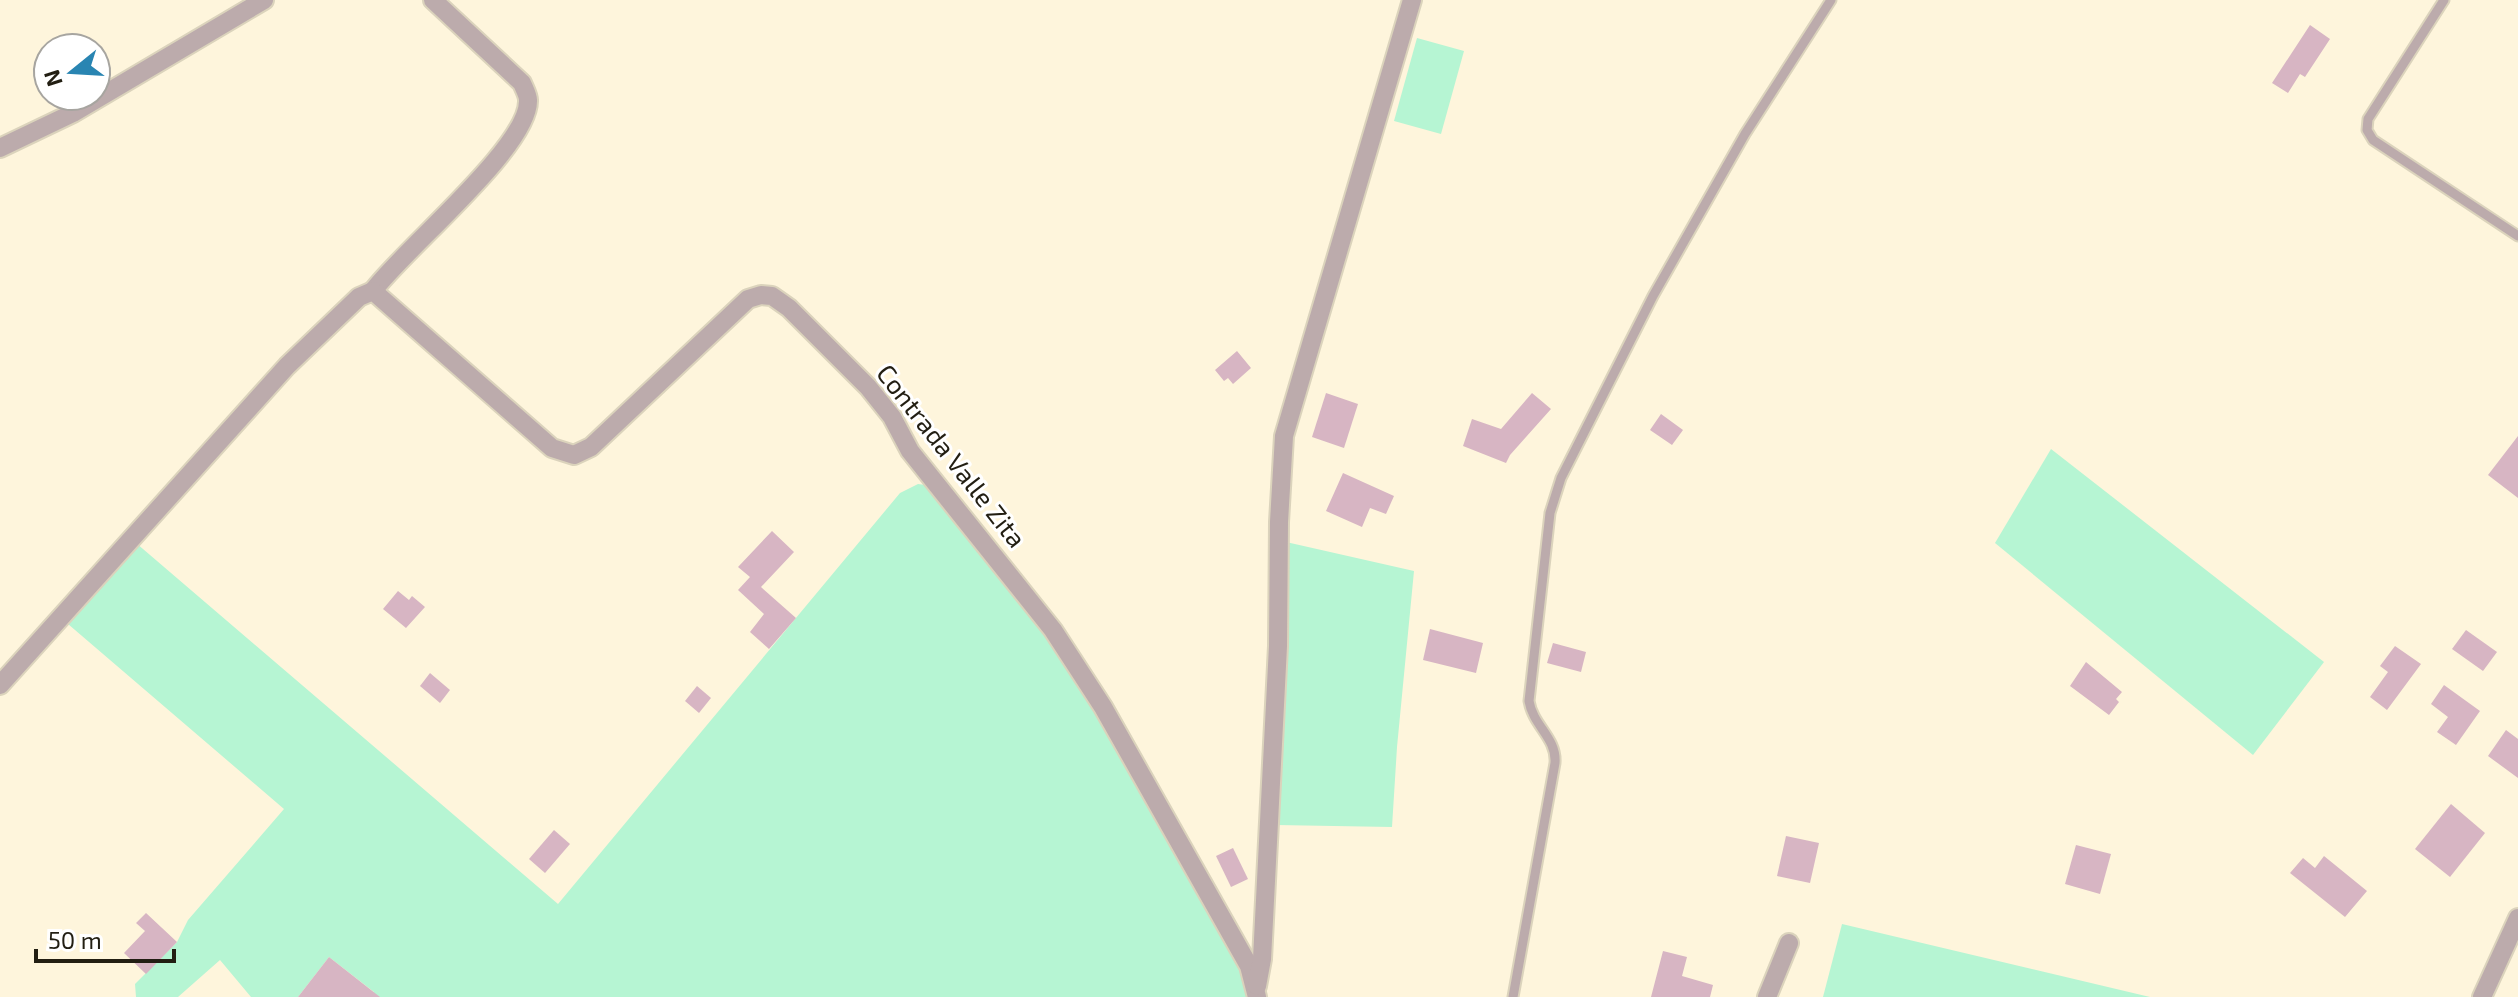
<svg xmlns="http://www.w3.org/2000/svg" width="2518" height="997" font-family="'Exo 2',sans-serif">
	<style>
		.green { fill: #b6f5d3 }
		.building { fill: #d7b5c3 }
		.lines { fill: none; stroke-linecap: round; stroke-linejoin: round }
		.service-casing { stroke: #dbd3bc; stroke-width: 13 }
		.minor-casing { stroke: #dbd3bc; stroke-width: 22 }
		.service { stroke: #bcabac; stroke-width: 9 }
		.minor { stroke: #bcabac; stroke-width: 18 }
		.labels { text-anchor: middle; stroke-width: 6; stroke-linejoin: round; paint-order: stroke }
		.street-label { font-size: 26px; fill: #221e12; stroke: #fff }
	</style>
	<rect width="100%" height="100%" fill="#fef5dc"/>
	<g class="green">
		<path d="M1417,38L1464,51L1441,134L1394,121Z"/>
		<path d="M2051,449L2324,662L2253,755L1995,543Z"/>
		<path d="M918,484L926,485L1048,630L1239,959L1251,997H371L374,992L329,957L298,997H251L220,960L178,997H136L135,984L177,942L188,920L284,809L68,624L136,543L558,904L900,493Z"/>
		<path d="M1286,542L1414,571L1397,747L1392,827L1276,825Z"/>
		<path d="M1842,924L2150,997H1823Z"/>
	</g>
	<g class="building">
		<path d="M2310,25L2330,39L2305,77L2300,74L2288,93L2272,83Z"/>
		<path d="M1237,351L1251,368L1233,384L1228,378L1224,381L1215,370Z"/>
		<path d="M1326,393L1358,404L1344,448L1312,437Z"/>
		<path d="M1532,393L1551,409L1510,455L1506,463L1463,446L1472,419L1501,429Z"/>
		<path d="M1661,414L1683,430L1672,445L1650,430Z"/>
		<path d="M2518,436V498L2488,475Z"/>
		<path d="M1343,473L1394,496L1386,514L1370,508L1362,527L1326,511Z"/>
		<path d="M772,531L794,552L761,587L796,618L769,649L750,632L764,614L738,590L750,577L738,567Z"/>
		<path d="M398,591L409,600L412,596L425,607L406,628L383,609Z"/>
		<path d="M1430,629L1483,643L1476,673L1423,660Z"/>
		<path d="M2466,630L2497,652L2483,671L2452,649Z"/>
		<path d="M1553,643L1586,652L1581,672L1547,663Z"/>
		<path d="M2395,646L2421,664L2387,710L2370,697L2388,672L2380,666Z"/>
		<path d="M2086,662L2122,692L2116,699L2119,702L2109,715L2070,686Z"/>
		<path d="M430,673L450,690L440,703L420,686Z"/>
		<path d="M2444,685L2480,711L2456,745L2437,732L2448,717L2431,704Z"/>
		<path d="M697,686L711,698L699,713L685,701Z"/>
		<path d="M2506,730L2518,739V778L2488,756Z"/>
		<path d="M2451,804L2485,833L2450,877L2415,849Z"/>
		<path d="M554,830L570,844L545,873L529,859Z"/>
		<path d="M1786,836L1819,843L1810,883L1777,876Z"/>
		<path d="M2076,845L2111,854L2100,894L2065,884Z"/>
		<path d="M1233,848L1248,879L1231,887L1216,856Z"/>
		<path d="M2324,856L2367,891L2345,917L2290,873L2303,858L2315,868Z"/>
		<path d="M146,913L177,942L146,974L124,953L145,931L136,923Z"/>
		<path d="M1663,951L1687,957L1682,976L1713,985L1710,997H1651Z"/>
		<path d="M329,957L380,997H298Z"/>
	</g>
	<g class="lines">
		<defs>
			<g id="service">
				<path d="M2444,0L2368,119L2367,130L2373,140L2518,236"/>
				<path d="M1513,997L1555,763C1557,738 1533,726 1529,701L1550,513L1561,478L1653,296L1745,134L1831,0"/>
			</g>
			<g id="minor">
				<path d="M0,148L73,113L264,0"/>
				<path d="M373,291C403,250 530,146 528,100C528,95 524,88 522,83L433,0"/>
				<path d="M0,685L287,366L359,297L373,291L552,448L574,455L591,447L748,299L761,295L772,296L789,308L868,387L892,417L910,451L1053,630L1103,707L1249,966L1257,997"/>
				<path d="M1257,986L1262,959L1278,646L1279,522L1284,436L1412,0"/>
				<path d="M1767,997L1789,943"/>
				<path d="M2482,997L2518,918"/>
			</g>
		</defs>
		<use href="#service" class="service-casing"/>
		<use href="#minor" class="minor-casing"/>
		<use href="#service" class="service"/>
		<use href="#minor" class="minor"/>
	</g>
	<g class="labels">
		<g class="street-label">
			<text transform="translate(951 456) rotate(52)" y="9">Contrada Valle Zita</text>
		</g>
	</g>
	<g transform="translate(72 72) rotate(252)"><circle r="38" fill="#ffffff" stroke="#a7a5a0" stroke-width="2"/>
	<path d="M0-6L14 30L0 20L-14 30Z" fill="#2985b2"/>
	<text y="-12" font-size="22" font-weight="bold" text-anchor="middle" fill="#221e12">N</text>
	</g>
	<path d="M36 949v12h138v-12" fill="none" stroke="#221e12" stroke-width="4"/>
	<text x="48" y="949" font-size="24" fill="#221e12" stroke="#ffffff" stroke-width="6" paint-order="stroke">50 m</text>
</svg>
